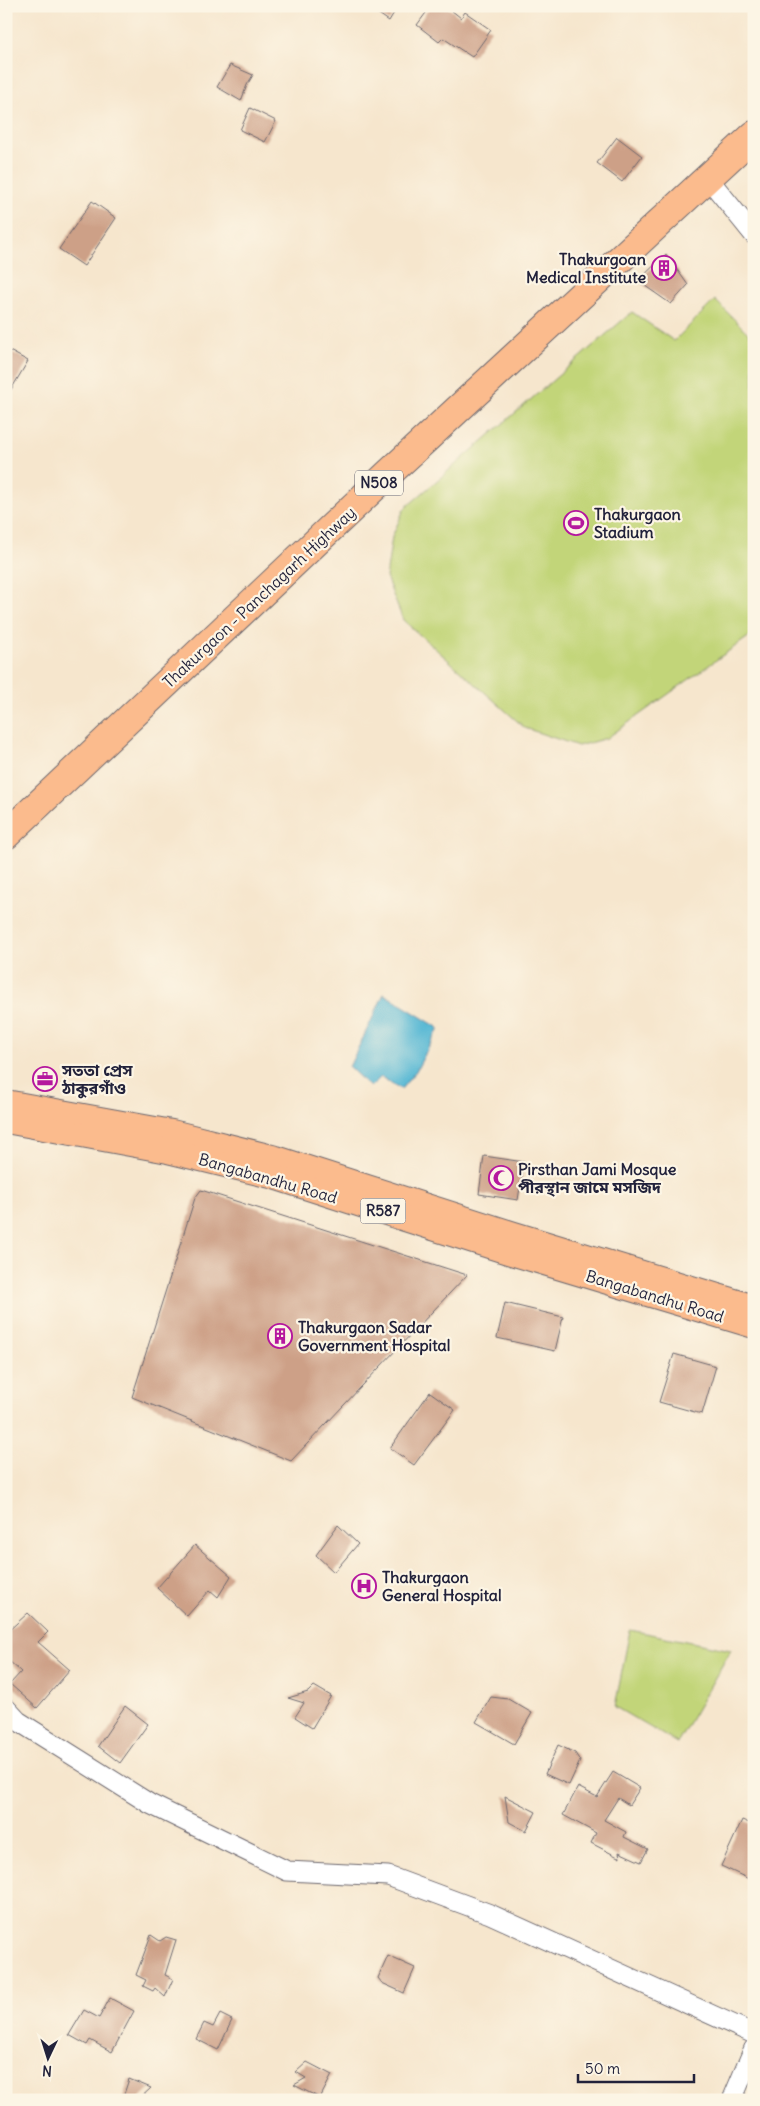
<svg xmlns="http://www.w3.org/2000/svg" width="760" height="2106" font-family="Delius,'Noto Sans Bengali',sans-serif">
	<style>
		.green { fill: #c2d579; stroke: #727c5a }
		.water { fill: #56b8d4; stroke: #3c6d88 }
		.building { fill: #cda087 }
		.lines { fill: none; stroke-linecap: round; stroke-linejoin: round }
		.minor-casing { stroke: #6c676e; stroke-width: 21 }
		.major-casing { stroke: #6c676e; stroke-width: 26 }
		.highway-casing { stroke: #6c676e; stroke-width: 30 }
		.minor { stroke: #fff; stroke-width: 19 }
		.major { stroke: #fbbb8d; stroke-width: 24 }
		.highway { stroke: #fbbb8d; stroke-width: 28 }
		.labels { text-anchor: middle; stroke-width: 4.5; stroke-linejoin: round; paint-order: stroke }
		.shield { fill: #fcf5e5; stroke: #63616e; stroke-width: 1 }
		.shield-label { font-size: 15px; font-weight: bold; fill: #22223b }
		.poi-label { font-size: 16px; font-weight: bold; fill: #22223b; stroke: #fcf5e5; text-anchor: start }
		.street-label { font-size: 16px; fill: #22223b; stroke: #fcf5e5 }
	</style>
	<rect width="100%" height="100%" fill="#fcf5e5"/>
	<filter id="ink" filterUnits="userSpaceOnUse"><feTurbulence type="fractalNoise" baseFrequency=".02" numOctaves="2"/><feDisplacementMap in="SourceGraphic" scale="10" xChannelSelector="R" yChannelSelector="G"/><feConvolveMatrix kernelMatrix="1 2 1 2 8 2 1 2 1" color-interpolation-filters="sRGB"/></filter>
	<filter id="wash" filterUnits="userSpaceOnUse"><feTurbulence type="fractalNoise" baseFrequency=".0096" numOctaves="4" result="noise"/><feDisplacementMap in="SourceGraphic" scale="20" xChannelSelector="R" yChannelSelector="G"/><feGaussianBlur stdDeviation="1.12" result="paint"/><feColorMatrix in="noise" values="0 0 0 0 0 0 0 0 0 0 0 0 0 0 0 0 0 1.4 0 .05"/><feComposite in="paint" operator="in"/></filter>
	<g filter="url(#wash)">
		<rect width="100%" height="100%" fill="#f6e6cd"/>
		<g class="green">
			<path d="M715,300L754,339V633L607,738L578,746L525,728L403,620L386,577L392,537L404,509L632,312L674,341Z"/>
			<path d="M630,1630L731,1650L677,1743L615,1707Z"/>
		</g>
		<path class="water" d="M384,994L439,1028L416,1071L401,1089L381,1077L370,1087L349,1067Z"/>
		<g id="blocks">
			<g class="building">
				<path d="M367,6H398L389,21Z"/>
				<path d="M431,6H446L461,18L465,12L491,30L472,57L443,38L439,42L417,25Z"/>
				<path d="M230,65L253,75L247,85L241,101L217,87Z"/>
				<path d="M250,108L276,121L265,142L240,130Z"/>
				<path d="M617,137L642,156L622,182L597,163Z"/>
				<path d="M92,201L116,218L84,266L59,249Z"/>
				<path d="M666,254L688,285L671,304L638,281Z"/>
				<path d="M6,349L28,361L6,398Z"/>
				<path d="M484,1156L524,1162L518,1200L479,1194Z"/>
				<path d="M201,1190L467,1275L291,1461L132,1397L195,1198Z"/>
				<path d="M505,1303L563,1317L555,1351L497,1338Z"/>
				<path d="M674,1354L716,1366L702,1414L659,1402Z"/>
				<path d="M430,1392L455,1410L414,1465L390,1448Z"/>
				<path d="M338,1525L358,1544L334,1572L316,1555Z"/>
				<path d="M195,1545L231,1576L218,1597L210,1590L187,1616L157,1588Z"/>
				<path d="M28,1613L48,1632L38,1642L70,1670L37,1708L10,1684L21,1672L6,1658V1633Z"/>
				<path d="M314,1686L331,1696L312,1728L295,1717L304,1703L288,1698L308,1692Z"/>
				<path d="M491,1697L508,1699L532,1713L514,1744L476,1722Z"/>
				<path d="M125,1706L148,1724L120,1763L98,1746Z"/>
				<path d="M558,1745L575,1753L580,1761L569,1785L545,1774Z"/>
				<path d="M613,1772L640,1788L629,1805L618,1798L604,1820L626,1832L624,1837L648,1849L641,1862L619,1852L620,1858L591,1843L596,1833L563,1815L578,1787L597,1797Z"/>
				<path d="M505,1796L536,1812L526,1831L509,1822Z"/>
				<path d="M742,1820L754,1825V1869L749,1879L721,1866Z"/>
				<path d="M151,1935L160,1941L166,1937L176,1940L165,1975L173,1979L165,1997L155,1988L153,1991L143,1986L146,1980L136,1975Z"/>
				<path d="M388,1956L415,1968L404,1993L382,1983L378,1978Z"/>
				<path d="M110,1998L134,2011L112,2052L90,2040L87,2045L69,2035L84,2010L99,2018Z"/>
				<path d="M220,2014L232,2020L218,2050L196,2039L204,2023L213,2027Z"/>
				<path d="M307,2062L332,2075L320,2098L294,2085L306,2078L296,2072Z"/>
				<path d="M129,2079L151,2088L138,2100H122Z"/>
			</g>
		</g>
	</g>
	<g filter="url(#ink)">
		<use href="#blocks" fill-opacity="0" stroke="#6c676e" stroke-width="1"/>
		<g class="lines">
			<defs>
				<g id="minor">
					<path d="M708,178L754,235"/>
					<path d="M6,1708L18,1721L150,1804L287,1871L388,1876L490,1914L754,2034"/>
					<path d="M732,2100L754,2048"/>
				</g>
				<g id="major">
					<path d="M6,1102L172,1132L276,1158L514,1234L754,1307"/>
					<path d="M6,1121L168,1151L271,1176L508,1252L754,1326"/>
				</g>
				<path id="highway" d="M6,835L387,475L754,135"/>
			</defs>
			<use href="#minor" class="minor-casing"/>
			<use href="#major" class="major-casing"/>
			<use href="#highway" class="highway-casing"/>
			<use href="#minor" class="minor"/>
			<use href="#major" class="major"/>
			<use href="#highway" class="highway"/>
		</g>
	</g>
	<defs>
		<symbol id="building-ring" viewBox="-11 -11 22 22"><circle r="9.5" fill="#fcf5e5" stroke="#b5179e" stroke-width="1.5"/><path d="M-4-6H4V6H1V3H-1V6H-4ZM-2.5-4.3h1.7v1.8h-1.7ZM.8-4.3h1.7v1.8H.8ZM-2.5-1h1.7V.8h-1.7ZM.8-1h1.7V.8H.8Z" fill="#b5179e"/></symbol>
		<symbol id="stadium-ring" viewBox="-11 -11 22 22"><circle r="9.5" fill="#fcf5e5" stroke="#b5179e" stroke-width="1.5"/><path d="M0-5a6.5 5 0 1 0 0 10a6.5 5 0 1 0 0-10ZM-3.5-1.8h7v3.6h-7Z" fill="#b5179e"/></symbol>
		<symbol id="office-ring" viewBox="-11 -11 22 22"><circle r="9.5" fill="#fcf5e5" stroke="#b5179e" stroke-width="1.5"/><path d="M-6-3h4V-5.5h4V-3h4V5H-6ZM-1-4.5V-3h2v-1.5ZM-6 0V1H6V0Z" fill="#b5179e"/></symbol>
		<symbol id="mosque-ring" viewBox="-11 -11 22 22"><circle r="9.5" fill="#fcf5e5" stroke="#b5179e" stroke-width="1.5"/><path d="M3.5-4.9A6 6 0 1 0 3.5 4.9A5 5 0 1 1 3.5-4.9Z" fill="#b5179e"/></symbol>
		<symbol id="hospital-ring" viewBox="-11 -11 22 22"><circle r="9.5" fill="#fcf5e5" stroke="#b5179e" stroke-width="1.5"/><path d="M-5-5h3v3.5h4V-5h3V5h-3V1.5h-4V5h-3Z" fill="#b5179e"/></symbol>
	</defs>
	<g fill-rule="evenodd">
		<use href="#building-ring" x="650" y="254" width="28" height="28"/>
		<use href="#stadium-ring" x="562" y="509" width="28" height="28"/>
		<use href="#office-ring" x="31" y="1065" width="28" height="28"/>
		<use href="#mosque-ring" x="487" y="1164" width="28" height="28"/>
		<use href="#building-ring" x="266" y="1322" width="28" height="28"/>
		<use href="#hospital-ring" x="350" y="1572" width="28" height="28"/>
	</g>
	<g class="labels">
		<g class="shield">
			<rect x="355" y="470.5" width="48" height="25" rx="4"/>
			<rect x="360.5" y="1198.5" width="45" height="25" rx="4"/>
		</g>
		<g class="shield-label">
			<text x="379" y="488">N508</text>
			<text x="383" y="1216">R587</text>
		</g>
		<g class="poi-label">
			<text x="646" y="265" text-anchor="end">Thakurgoan<tspan x="646" dy="18">Medical Institute</tspan></text>
			<text x="594" y="520">Thakurgaon<tspan x="594" dy="18">Stadium</tspan></text>
			<text x="62" y="1076">সততা প্রেস<tspan x="62" dy="18">ঠাকুরগাঁও</tspan></text>
			<text x="518" y="1175">Pirsthan Jami Mosque<tspan x="518" dy="18">পীরস্থান জামে মসজিদ</tspan></text>
			<text x="298" y="1333">Thakurgaon Sadar<tspan x="298" dy="18">Government Hospital</tspan></text>
			<text x="382" y="1583">Thakurgaon<tspan x="382" dy="18">General Hospital</tspan></text>
		</g>
		<g class="street-label">
			<text transform="translate(259 597) rotate(-43)" y="6">Thakurgaon - Panchagarh Highway</text>
			<text transform="translate(268 1178) rotate(16)" y="6">Bangabandhu Road</text>
			<text transform="translate(655 1296) rotate(17)" y="6">Bangabandhu Road</text>
		</g>
	</g>
	<rect width="760" height="2106" fill="none" stroke="#fcf5e5" stroke-width="25"/>
	<g transform="translate(48 2058) rotate(184)" stroke="#fcf5e5" stroke-width="4" paint-order="stroke">
	<path d="M0-4L9 19L0 12L-9 19Z" fill="#22223b"/>
	<text y="-8" font-size="14" font-weight="bold" text-anchor="middle" fill="#22223b">N</text>
	</g>
	<path d="M578 2074v8h116v-8" fill="none" stroke="#22223b" stroke-width="2.5"/>
	<text x="585" y="2074" font-size="15" fill="#22223b" stroke="#fcf5e5" stroke-width="4" paint-order="stroke">50 m</text>
</svg>
